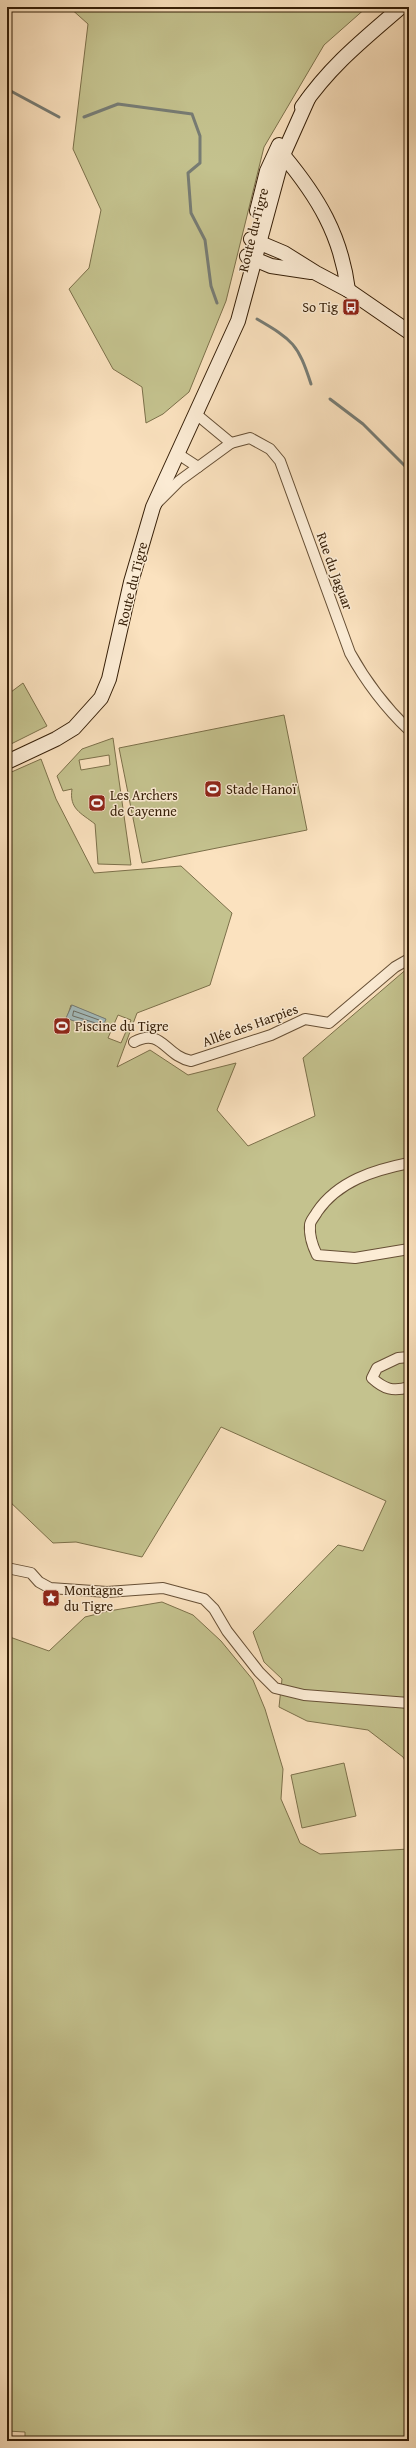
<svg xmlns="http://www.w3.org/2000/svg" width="416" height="2448" font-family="'Gentium Book Plus',serif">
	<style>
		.green { fill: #c4c28e; stroke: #7c704a; fill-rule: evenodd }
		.water { fill: #a3bbbc; stroke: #777c74 }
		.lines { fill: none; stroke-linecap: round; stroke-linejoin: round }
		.shore { stroke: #6c6c62; stroke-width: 1 }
		.stream { stroke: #777c74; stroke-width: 3 }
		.street-casing { stroke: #664f35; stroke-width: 12 }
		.secondary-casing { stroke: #351e07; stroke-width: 16 }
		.street { stroke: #fcecd5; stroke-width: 10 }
		.secondary { stroke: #fcecd5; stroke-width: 14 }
		.labels { text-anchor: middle; stroke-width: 3; stroke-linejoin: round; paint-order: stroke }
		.street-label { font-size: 14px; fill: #351e07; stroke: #fcecd5 }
		.poi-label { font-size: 14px; fill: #351e07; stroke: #fcecd5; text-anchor: start }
	</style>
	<rect width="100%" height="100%" fill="#fbe2bf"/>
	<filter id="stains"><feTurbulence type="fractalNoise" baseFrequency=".005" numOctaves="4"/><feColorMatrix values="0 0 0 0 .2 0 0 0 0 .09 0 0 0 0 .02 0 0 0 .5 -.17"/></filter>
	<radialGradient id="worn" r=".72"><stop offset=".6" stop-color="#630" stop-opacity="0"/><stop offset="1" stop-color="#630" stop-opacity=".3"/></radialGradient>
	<g class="green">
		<path d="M69,7H367L324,45L264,147L226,301L189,392L163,414L146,423L142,387L113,369L69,289L89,268L101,210L73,149L88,24Z"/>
		<path d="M23,683L47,726L7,746V695Z"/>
		<path d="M284,715L307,830L142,863L119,748Z"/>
		<path d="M113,738L131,865L98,864L95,824C81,813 69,809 72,789L63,791L57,776L82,749ZM109,755L110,765L81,770L79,760Z"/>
		<path d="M41,759L56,799L94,873L181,866L232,913L210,985L137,1013L117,1067L150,1050L188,1075L236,1063L217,1110L248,1146L315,1116L303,1058L409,967V1768L403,1757L368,1730L307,1721L279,1707L282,1679L264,1662L253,1632L338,1545L363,1551L386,1501L221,1427L142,1557L76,1542L53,1543L7,1499V774ZM71,1005L105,1019L101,1031L67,1018ZM118,1015L131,1020L121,1043L108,1038Z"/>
		<path d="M162,1602L193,1615L221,1641L253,1680L265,1709L283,1769L281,1799L300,1843L320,1854L409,1849V2441H25V2432L7,2431V1636L49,1651L85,1617L109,1611Z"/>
		<path d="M344,1763L356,1816L302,1828L291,1775Z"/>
	</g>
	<path class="water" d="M72,1005L106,1019L101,1031L66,1018Z"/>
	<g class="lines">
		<path class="shore" d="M74,1011L99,1020V1024L73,1016Z"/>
		<g class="stream">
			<path d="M7,89L59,117"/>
			<path d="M84,117L118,104L192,114L200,136V163L188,173L191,213L205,240L211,286L217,303"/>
			<path d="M257,319C293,340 298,344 311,384"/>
			<path d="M330,399L363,424L409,470"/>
		</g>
		<defs>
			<g id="street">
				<path d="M196,414L231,443"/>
				<path d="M178,454L198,467"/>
				<path d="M158,502L179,481L231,443L250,438L270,449L280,461L350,653C366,682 385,707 409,730"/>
				<path d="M134,1042C162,1027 165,1056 191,1061L271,1035L305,1019L329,1023L395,967L409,959"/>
				<path d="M409,1163C374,1170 338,1181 317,1212C315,1216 310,1221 310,1225C309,1236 312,1245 317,1255L355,1258L409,1249"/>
				<path d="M409,1357L398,1358L377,1368L372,1378C384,1389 393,1392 409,1387"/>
				<path d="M7,1568L31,1573L39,1582L50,1588L107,1592L163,1588L204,1599L214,1609L227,1631L259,1672L275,1688L304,1695L409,1703"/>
			</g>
			<g id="secondary">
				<path d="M302,107C331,65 363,40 401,7"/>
				<path d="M283,155C318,197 341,235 348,290"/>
				<path d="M257,211L267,171L279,145"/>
				<path d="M251,239L284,253L316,273L348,290L409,332"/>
				<path d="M247,256L271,266L311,272"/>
				<path d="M7,762L56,739L74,728L101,698L109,679L131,582L153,507L238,321L283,155L308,99"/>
			</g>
		</defs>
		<use href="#street" class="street-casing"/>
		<use href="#secondary" class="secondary-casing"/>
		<use href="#street" class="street"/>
		<use href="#secondary" class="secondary"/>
	</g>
	<defs>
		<symbol id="bus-square" viewBox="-11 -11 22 22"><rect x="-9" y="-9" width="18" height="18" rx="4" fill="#8f2418" stroke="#fcecd5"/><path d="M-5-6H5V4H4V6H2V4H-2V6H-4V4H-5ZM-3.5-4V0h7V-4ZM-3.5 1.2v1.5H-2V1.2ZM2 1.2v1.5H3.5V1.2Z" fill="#fff"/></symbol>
		<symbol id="stadium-square" viewBox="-11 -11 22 22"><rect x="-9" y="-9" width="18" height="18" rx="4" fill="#8f2418" stroke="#fcecd5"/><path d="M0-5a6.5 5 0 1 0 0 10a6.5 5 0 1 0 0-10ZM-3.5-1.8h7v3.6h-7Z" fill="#fff"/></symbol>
		<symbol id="sight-square" viewBox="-11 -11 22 22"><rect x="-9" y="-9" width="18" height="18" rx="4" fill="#8f2418" stroke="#fcecd5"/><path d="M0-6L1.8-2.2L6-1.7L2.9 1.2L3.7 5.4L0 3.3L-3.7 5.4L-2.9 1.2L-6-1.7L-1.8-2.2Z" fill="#fff"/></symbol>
	</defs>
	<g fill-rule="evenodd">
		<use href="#bus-square" x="341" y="297" width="20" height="20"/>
		<use href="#stadium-square" x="203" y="779" width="20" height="20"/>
		<use href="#stadium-square" x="87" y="793" width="20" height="20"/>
		<use href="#stadium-square" x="52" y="1016" width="20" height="20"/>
		<use href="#sight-square" x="41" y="1588" width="20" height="20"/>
	</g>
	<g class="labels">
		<g class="street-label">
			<text transform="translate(253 230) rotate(-76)" y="5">Route du Tigre</text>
			<text transform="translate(335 571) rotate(70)" y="5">Rue du Jaguar</text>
			<text transform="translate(132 584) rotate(-76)" y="5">Route du Tigre</text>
			<text transform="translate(250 1025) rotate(-20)" y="5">Allée des Harpies</text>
		</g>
		<g class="poi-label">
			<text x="338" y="312" text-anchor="end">So Tig</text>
			<text x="226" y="794">Stade Hanoï</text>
			<text x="110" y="800">Les Archers<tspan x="110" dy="16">de Cayenne</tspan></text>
			<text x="75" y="1031">Piscine du Tigre</text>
			<text x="64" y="1595">Montagne<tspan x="64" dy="16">du Tigre</tspan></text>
		</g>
	</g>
	<rect width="416" height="2448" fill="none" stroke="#fbe2bf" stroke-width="24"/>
	<rect x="8" y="8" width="400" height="2432" fill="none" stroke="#351e07" stroke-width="2"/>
	<rect x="12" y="12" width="392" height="2424" fill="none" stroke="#351e07"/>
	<rect width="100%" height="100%" filter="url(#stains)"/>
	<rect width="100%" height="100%" fill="url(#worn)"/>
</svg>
